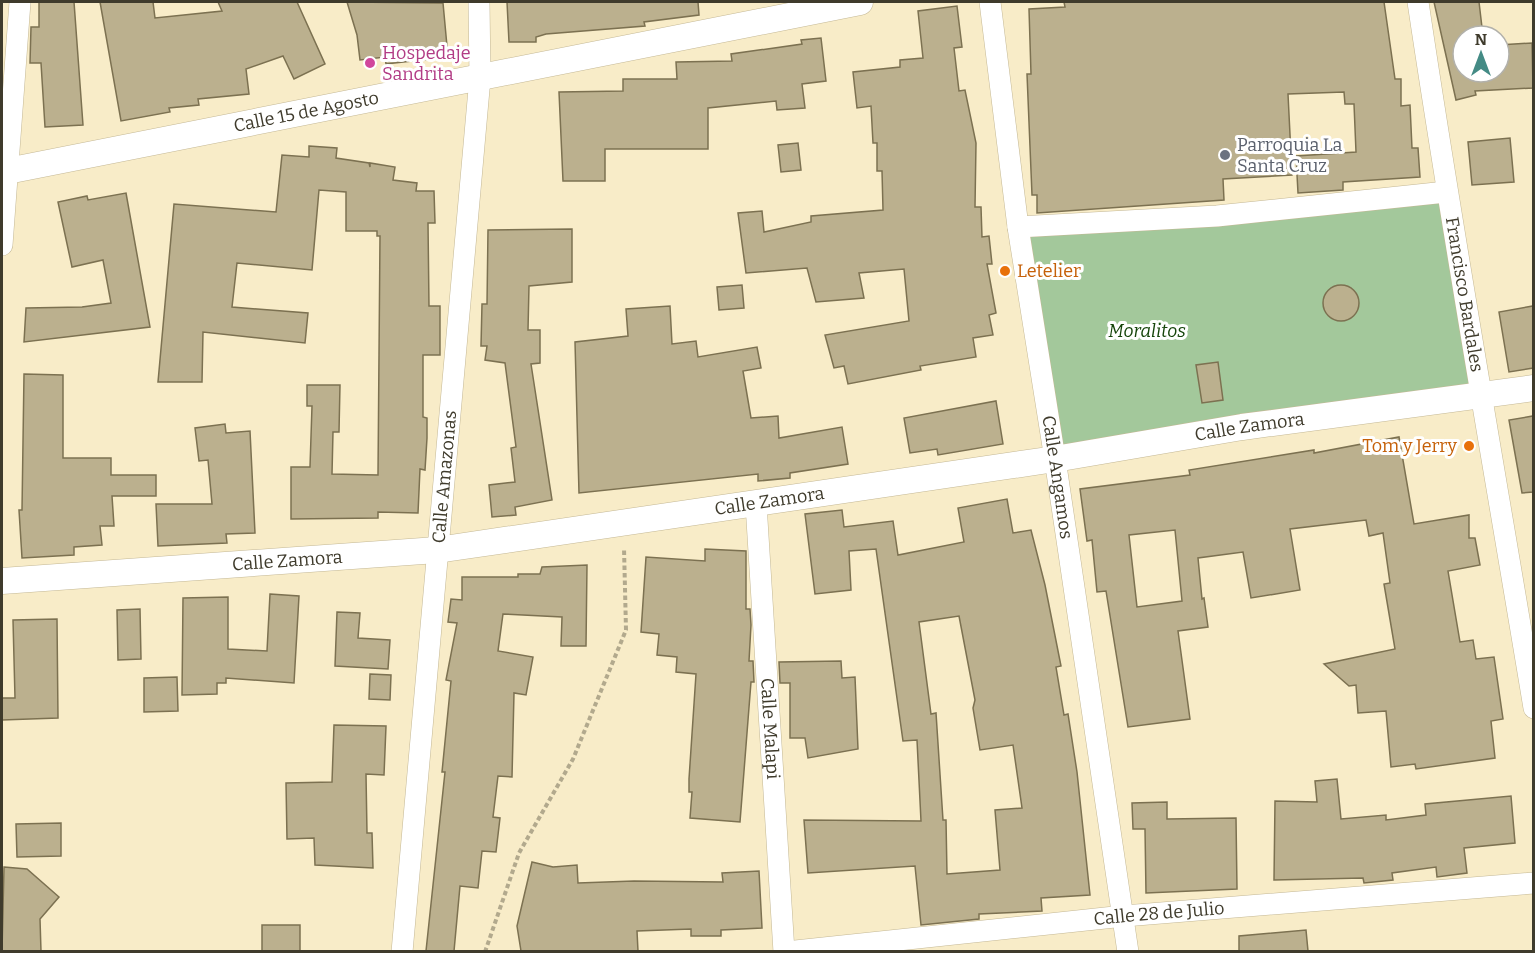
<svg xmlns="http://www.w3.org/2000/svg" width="1535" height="953" font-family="Bitter,serif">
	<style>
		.green { fill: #a3c89b }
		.building { fill: #bbb08e; stroke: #7c7151; stroke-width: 1.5; fill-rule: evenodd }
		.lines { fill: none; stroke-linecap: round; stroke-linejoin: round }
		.minor-casing { stroke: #c4b895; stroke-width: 22 }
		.tertiary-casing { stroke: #c4b895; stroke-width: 27 }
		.path { stroke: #b2a98d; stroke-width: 4; stroke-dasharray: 4.5 3; stroke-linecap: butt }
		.minor { stroke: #fff; stroke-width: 21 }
		.tertiary { stroke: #fff; stroke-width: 26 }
		.hotel-dot { fill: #d1479c; stroke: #fff; stroke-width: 2 }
		.worship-dot { fill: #6b7280; stroke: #fff; stroke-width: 2 }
		.food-dot { fill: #e8710a; stroke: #fff; stroke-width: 2 }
		.labels { text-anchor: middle; stroke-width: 6; stroke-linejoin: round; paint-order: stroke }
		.hotel-label { font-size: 18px; fill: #b23c85; stroke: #fff; text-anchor: start }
		.street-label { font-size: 18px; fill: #3f3b2c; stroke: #fff }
		.worship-label { font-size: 18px; fill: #5b616d; stroke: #fff; text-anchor: start }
		.food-label { font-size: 18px; fill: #c56008; stroke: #fff; text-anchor: start }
		.park-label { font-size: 18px; font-style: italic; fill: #15440a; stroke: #fff }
	</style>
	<rect width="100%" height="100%" fill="#f8ecc8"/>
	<path class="green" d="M1446,192L1483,396L1055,459L1018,227Z"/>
	<g class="building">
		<path d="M39,2H74L83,125L45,127L41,63H30L31,27H39Z"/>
		<path d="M100,2H153L155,18L222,11L218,2H297L325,64L294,79L283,56L246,69L249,94L198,99L199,105L169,108L170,112L121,121Z"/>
		<path d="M347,2L443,3L448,57L386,64L385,57L360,60L357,35Z"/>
		<path d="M507,2H698L699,15L644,22L645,26L546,34L536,37V42H509Z"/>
		<path d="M1064,2H1384L1395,79H1401V106L1410,105L1412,148H1418L1420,177L1343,182V190L1298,193L1296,156L1356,152L1354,104H1345L1344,92L1288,94L1292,175L1223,179L1224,200L1037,213V195H1032L1027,74H1031L1029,9L1065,7Z"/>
		<path d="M1434,2H1479L1483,36H1463V72H1499V45L1532,43L1533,88L1475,91L1476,95L1456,100Z"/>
		<path d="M957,6L962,47L954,48L959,91L965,90L976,143L975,207H981L982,237L989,236L992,264H987L996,313L989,315L993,335L973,338L976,357L920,366L921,370L848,384L844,366L834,368L825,335L909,321L904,269L859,273L864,298L816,302L807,268L746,273L738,213L762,211L764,232L811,222V216L883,210L882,171H877V143H873L871,106L857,108L853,72L900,67V60L923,58L918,11Z"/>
		<path d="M821,38L826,81L802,84L805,108L777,110L776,101L708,108V149H605V181H563L559,92L623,91V79H677L676,62L732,61L731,54L802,44L801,40Z"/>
		<path d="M1510,138L1514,182L1472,185L1468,142Z"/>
		<path d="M798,143L801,170L781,172L778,145Z"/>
		<path d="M309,146L337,148L336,158L369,163L370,167V163L395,167L393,180L417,183L416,191H434L435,223H428L429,306H440V355H423V417L427,418V438L425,470L420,469L418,513L378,512V518L291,519V467H310L312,406H307V385H340L339,432H333L332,474L378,475L380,236H377V231H346V192L319,190L312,270L237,263L232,307L308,313L305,343L203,332L202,382H158L174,204L276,212L282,155L309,157Z"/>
		<path d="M126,193L150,327L24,342L26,308L82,307L111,303L103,260L72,267L58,202L87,196L88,200Z"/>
		<path d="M572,229V282L529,286L528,330H540V363L531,364L552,500L515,507L516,515L492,517L489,485L515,482L511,448L516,447L505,363L485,360L487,346H481L482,304H487L488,230Z"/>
		<circle cx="1341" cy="303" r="18"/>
		<path d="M742,285L744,308L719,310L717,287Z"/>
		<path d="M670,306L672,344L696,341L698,357L757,347L761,368L743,371L751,418L778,416L779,438L842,427L848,464L790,473V478L758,481V474L579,493L575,342L628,336L626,309Z"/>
		<path d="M1533,306V368L1509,372L1499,312Z"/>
		<path d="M1218,362L1223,400L1202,403L1196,365Z"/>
		<path d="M24,374L63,375V458H111V475H156V496H112L114,526H100L102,545L74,547V555L22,558L19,510H22Z"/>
		<path d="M996,401L1003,444L938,455L937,449L910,453L904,418Z"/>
		<path d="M1533,416V492L1522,493L1509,420Z"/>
		<path d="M225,424L226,433L250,431L255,533L226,534L227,543L158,546L156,504H212L208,460L199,461L195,428Z"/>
		<path d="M1399,437L1414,524L1469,515V538H1475L1480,565L1448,571L1460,642L1473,640L1476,659L1494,657L1503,719L1491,721L1495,758L1416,769L1415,764L1391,767L1386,711L1358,713L1356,685L1349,686L1324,664L1395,649L1384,584L1390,583L1383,533L1369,536L1366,520L1290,529L1300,590L1251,598L1243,552L1198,558L1202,599L1204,598L1208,627L1178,631L1190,719L1128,727L1106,591L1097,592L1092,540L1087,541L1080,489L1190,475L1189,470L1314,450V453ZM1175,530L1182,601L1137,607L1129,535Z"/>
		<path d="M1007,499L1013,533L1031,530L1045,585L1061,666L1056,667L1064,715L1068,714L1077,772L1090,895L1041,898L1042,911L979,914V919L921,925L915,866L808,873L804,820L921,821L917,740L903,741L876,549L849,551L851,590L815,594L805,514L842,510L844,527L893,521L898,555L964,542L958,508ZM959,616L975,700L973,708L980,750L1013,745L1022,808L995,810L1000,870L947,874L946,820H943L936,713L931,714L919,622Z"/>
		<path d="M705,549L746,551V609H750L751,625L749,661H753L754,682H751L740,822L690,818L692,792H689V779L696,674L676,672L677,657L657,655L659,634L641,632L646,557L705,561Z"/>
		<path d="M587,565L586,646H561L562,617L503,614L498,651L533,657L526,695L514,693L512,777L498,776L493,817L500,818L496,852L482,851L478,888L460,886L454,951H426L445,772H442L451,681L446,680L457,623L448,622L451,599L462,600V577H518V574H540L542,567Z"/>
		<path d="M270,594L299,596L294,683L226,678V683H217V694L182,695L183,598L228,597V649L267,651Z"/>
		<path d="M140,609L141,659L118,660L117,610Z"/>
		<path d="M337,612L360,613L358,638L390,640L388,669L335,666Z"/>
		<path d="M57,619L58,718L2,720V698H15L13,620Z"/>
		<path d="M841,661L842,678L855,677L858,749L808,758L805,738H790V683H780L779,662Z"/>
		<path d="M370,674L391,675L390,700L369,699Z"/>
		<path d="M177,677L178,711L144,712V678Z"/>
		<path d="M334,725L386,726L384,775L366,774L367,833H372L373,868L315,865L314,838L287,839L286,783L332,782Z"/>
		<path d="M1337,779L1341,819L1386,815V820L1426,815L1425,804L1511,796L1515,843L1464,848L1467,873L1437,877L1436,867L1392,873L1393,880L1364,883L1363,878L1274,880L1275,801L1317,802L1315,781Z"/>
		<path d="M1167,802V819L1236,818L1237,889L1146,893L1145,829H1133L1132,803Z"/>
		<path d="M61,823V856L17,857L16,824Z"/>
		<path d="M532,862L553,867L577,865L578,883L634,881L723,882L722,873L759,871L762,928L721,930V936H691V929L637,931L638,951H521L517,926Z"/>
		<path d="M4,867L27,869L59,897L40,919L41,951H2Z"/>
		<rect x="262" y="925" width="38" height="26"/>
		<path d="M1306,930L1308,951H1239V936Z"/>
	</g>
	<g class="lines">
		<defs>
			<g id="minor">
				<path id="s1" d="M990,2L1018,227L1055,459L1128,952"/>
				<path id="s2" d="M1418,2C1453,238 1495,473 1534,708"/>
				<path d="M1018,227L1217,216L1446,192"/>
				<path d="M2,245L20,2"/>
				<path id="s3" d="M756,504L784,952"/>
				<path id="s4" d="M402,952L480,78L479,2"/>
				<path id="s5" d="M786,952L1124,916L1534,883"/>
			</g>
			<g id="tertiary">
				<path id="s6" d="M2,172L860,2"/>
				<path id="s7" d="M2,581L437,550L1055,459L1242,427L1534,388"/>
			</g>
		</defs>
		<use href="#minor" class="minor-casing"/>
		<use href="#tertiary" class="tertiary-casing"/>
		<path class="path" d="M485,952L519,853L573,759L626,630L624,548"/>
		<use href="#minor" class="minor"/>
		<use href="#tertiary" class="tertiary"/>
	</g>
	<circle class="hotel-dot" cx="370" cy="63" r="6"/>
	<circle class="worship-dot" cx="1225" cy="155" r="6"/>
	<g class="food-dot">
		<circle cx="1005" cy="271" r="6"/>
		<circle cx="1469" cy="446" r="6"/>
	</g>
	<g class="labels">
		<g class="hotel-label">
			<text x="382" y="59">Hospedaje<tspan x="382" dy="21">Sandrita</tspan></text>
		</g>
		<g class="street-label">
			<text dy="6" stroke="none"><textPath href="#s6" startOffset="310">Calle 15 de Agosto</textPath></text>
			<text dy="6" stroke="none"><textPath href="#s2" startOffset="296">Francisco Bardales</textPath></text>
			<text dy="6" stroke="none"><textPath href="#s7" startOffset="1258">Calle Zamora</textPath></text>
			<text dy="6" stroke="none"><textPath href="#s4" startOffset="477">Calle Amazonas</textPath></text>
			<text dy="6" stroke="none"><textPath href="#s1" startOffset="480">Calle Angamos</textPath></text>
			<text dy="6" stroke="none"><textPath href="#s7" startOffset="772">Calle Zamora</textPath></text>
			<text dy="6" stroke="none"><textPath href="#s7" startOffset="286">Calle Zamora</textPath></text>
			<text dy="6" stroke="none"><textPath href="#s3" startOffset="225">Calle Malapi</textPath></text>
			<text dy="6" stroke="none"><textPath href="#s5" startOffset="375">Calle 28 de Julio</textPath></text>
		</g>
		<g class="worship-label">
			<text x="1237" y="151">Parroquia La<tspan x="1237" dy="21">Santa Cruz</tspan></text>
		</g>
		<g class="food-label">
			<text x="1017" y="277">Letelier</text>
			<text x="1457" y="452" text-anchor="end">Tom y Jerry</text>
		</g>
		<g class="park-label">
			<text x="1147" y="337">Moralitos</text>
		</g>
	</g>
	<rect width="1535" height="953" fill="none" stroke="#3f3b2c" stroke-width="6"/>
	<g transform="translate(1481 54)"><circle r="28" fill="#ffffff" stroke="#b2b1ab" stroke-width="1.5"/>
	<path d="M0-4.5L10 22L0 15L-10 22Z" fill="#448b85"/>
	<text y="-9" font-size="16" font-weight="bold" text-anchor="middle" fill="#3f3b2c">N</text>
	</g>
</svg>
